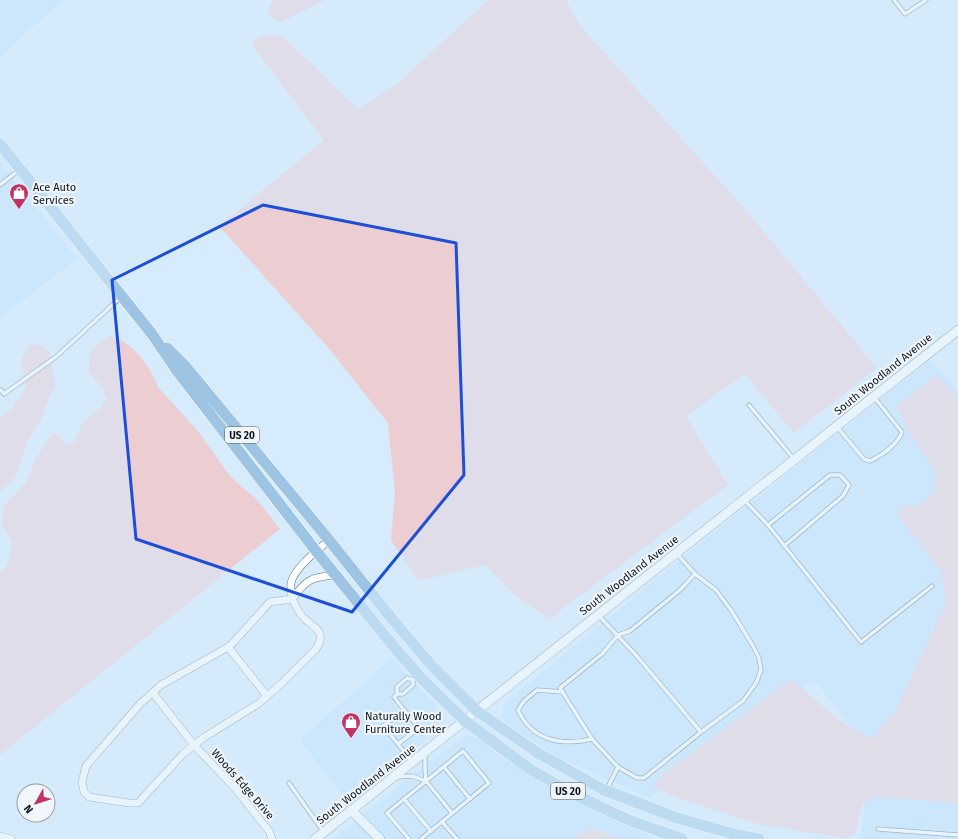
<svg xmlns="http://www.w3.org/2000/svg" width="958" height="839" font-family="'Fira Sans',sans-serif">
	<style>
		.built { fill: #c2e3fd }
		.green { fill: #ebcdd2 }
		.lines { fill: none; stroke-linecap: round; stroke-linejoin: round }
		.service-casing { stroke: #5e7688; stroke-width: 5 }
		.minor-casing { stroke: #5e7688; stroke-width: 8 }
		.tertiary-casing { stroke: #5e7688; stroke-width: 10 }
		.primary-casing { stroke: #fff; stroke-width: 12 }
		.service { stroke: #fff; stroke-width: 3.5 }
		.minor { stroke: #fff; stroke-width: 7 }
		.tertiary { stroke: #fff; stroke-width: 9 }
		.primary { stroke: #9dc5e3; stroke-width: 11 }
		.marked { fill: none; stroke: #1d4ed8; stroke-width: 3; stroke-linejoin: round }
		.labels { text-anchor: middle; stroke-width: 4; stroke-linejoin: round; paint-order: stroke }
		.shield { fill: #f1f6fa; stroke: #51595f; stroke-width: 1 }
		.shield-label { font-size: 10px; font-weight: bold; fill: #0c161d }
		.poi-label { font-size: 11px; fill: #0c161d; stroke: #f1f6fa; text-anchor: start }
		.street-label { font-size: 11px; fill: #0c161d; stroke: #f1f6fa }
	</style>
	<rect width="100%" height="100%" fill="#d6ebfc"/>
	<g class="built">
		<path d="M0,0H63L10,48L0,59Z"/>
		<path d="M0,162L77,259L0,318Z"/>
		<path d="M931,359L958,392V839H860L871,751L814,680L650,798L557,757L506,724L503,718L502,710L506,702L704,540Z"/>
		<path d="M391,658L434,703L441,713L438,726L427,739L348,803L300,740Z"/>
		<path d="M468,735L479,739L515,765L561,793L648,834L649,839H620L597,830H585L574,839H332L453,744Z"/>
	</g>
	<g class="green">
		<path d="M273,0H325L280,23L267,12Z"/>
		<path d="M488,0H566L581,27L744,208L877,368L794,433L745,374L686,416L728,485L549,619L512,593L486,565L418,581L391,540L395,493L388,423L331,351L219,226L324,140L252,45L254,40L266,35L282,36L358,109L397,84Z"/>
		<path d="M112,336C117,339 124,342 129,345C141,356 153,372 158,387L197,430L230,476L258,501L280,529L0,755V573L6,567L10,556L12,541L2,525L3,507L26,482L35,460L51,434L57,433L64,443L70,444L75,441L81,424L100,408L107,399L101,386L89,372C89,349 91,346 112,336Z"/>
		<path d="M29,344L42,345L50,353L55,386L45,407L41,420L28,440L17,474L9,484L0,491V418C12,410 20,399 26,386L21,361Z"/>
		<path d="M937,375L958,399V803L876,797L863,803L855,835L846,838L761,825L680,799L653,787L662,775L791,679L838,719L871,739L895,712L946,602L941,571L897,514L901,507L918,506L935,492V470L916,444L896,406Z"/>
		<path d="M585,830H597L620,839H574Z"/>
	</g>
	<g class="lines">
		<defs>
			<g id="service">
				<path d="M894,0L905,14L926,0"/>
				<path d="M0,185L19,170"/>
				<path d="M1,390L4,394L57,356L121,297"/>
				<path d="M749,405L794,459"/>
				<path d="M837,427L864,459L870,461C882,455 897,445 902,432L874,397"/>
				<path d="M745,501L768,525L861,642L932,586"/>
				<path d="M768,525L830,475H840L849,485L843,496L784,546"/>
				<path d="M677,554L695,574L716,590L731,610L753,646L759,658L761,670L756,683L743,701L701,732"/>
				<path d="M599,616L635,654L701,732L644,778H637L618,767L607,789"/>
				<path d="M563,692L537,690L524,701L518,710C532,741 562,746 592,739"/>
				<path d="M397,694H403L413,685V680L407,678L397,687V694L394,697L404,710"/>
				<path d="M398,744L419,728L404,710L383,726L412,761"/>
				<path d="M425,755V768L426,781"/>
				<path d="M444,767L470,799"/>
				<path d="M618,767L592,739L560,688L602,654L618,635L630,631L680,590L695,574"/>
				<path d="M397,777L412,776L426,781L452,813"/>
				<path d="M289,783L323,831"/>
				<path d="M404,799L431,831"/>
				<path d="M442,822L457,839"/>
				<path d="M878,829L958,835"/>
				<path d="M409,839L387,813L463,751L489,783L421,839"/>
			</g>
			<g id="minor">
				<path d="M292,599C295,604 298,611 302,616C313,628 328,630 316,649L281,684L258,704L203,738L183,754L138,803H129L89,797L84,792L82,782L86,766L140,704L161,685L230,646L270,602Z"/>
				<path d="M292,599C292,594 290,587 291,583C294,568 318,550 329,540"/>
				<path d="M292,599C307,579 311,577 336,575"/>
				<path d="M228,647L267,696"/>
				<path d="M153,693L194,745L234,787L269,831L272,839"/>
				<path d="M0,836L11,839"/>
			</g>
			<g id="tertiary">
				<path d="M351,810L380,839"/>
				<path d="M315,839L958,330"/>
			</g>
			<g id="primary">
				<path d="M0,144L152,334L177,371L316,551L394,647L423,680L465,721L531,770L561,787L598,806L631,821L682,839"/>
				<path d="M167,348L186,367L329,540L392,619L433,667L477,711L538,753L602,789L674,817L737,835L759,839"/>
			</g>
		</defs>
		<use href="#service" class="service-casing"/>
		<use href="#minor" class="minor-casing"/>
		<use href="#tertiary" class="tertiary-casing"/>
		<use href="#primary" class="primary-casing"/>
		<use href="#service" class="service"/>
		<use href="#minor" class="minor"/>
		<use href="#tertiary" class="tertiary"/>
		<use href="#primary" class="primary"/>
	</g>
	<path d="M0 0H958V839H0ZM263,205L456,243L464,475L352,612L136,539L112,280Z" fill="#d6ebfc" fill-opacity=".55" fill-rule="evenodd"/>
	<path class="marked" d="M263,205L456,243L464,475L352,612L136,539L112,280Z"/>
	<defs>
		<symbol id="shop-pin" viewBox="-11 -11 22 30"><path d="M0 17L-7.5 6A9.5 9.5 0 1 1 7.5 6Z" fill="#c23463" stroke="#f1f6fa"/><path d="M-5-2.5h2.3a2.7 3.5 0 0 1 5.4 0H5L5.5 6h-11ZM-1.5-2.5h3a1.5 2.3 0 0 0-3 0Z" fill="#fff"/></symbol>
	</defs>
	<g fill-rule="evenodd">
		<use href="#shop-pin" x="8" y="182" width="22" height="30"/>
		<use href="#shop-pin" x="340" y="711" width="22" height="30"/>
	</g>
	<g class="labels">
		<g class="shield">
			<rect x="225" y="427" width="34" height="16" rx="3"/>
			<rect x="551" y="783" width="34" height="16" rx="3"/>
		</g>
		<g class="shield-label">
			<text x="242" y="439">US 20</text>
			<text x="568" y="795">US 20</text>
		</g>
		<g class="poi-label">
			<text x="33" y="191">Ace Auto<tspan x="33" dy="13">Services</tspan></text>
			<text x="365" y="720">Naturally Wood<tspan x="365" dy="13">Furniture Center</tspan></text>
		</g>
		<g class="street-label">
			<text transform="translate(883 374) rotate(-39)" y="4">South Woodland Avenue</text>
			<text transform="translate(629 575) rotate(-38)" y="4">South Woodland Avenue</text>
			<text transform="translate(243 784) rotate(49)" y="4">Woods Edge Drive</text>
			<text transform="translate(366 784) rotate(-38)" y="4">South Woodland Avenue</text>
		</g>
	</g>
	<g transform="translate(36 803) rotate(231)"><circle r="19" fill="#f1f6fa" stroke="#959ca2"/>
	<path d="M0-3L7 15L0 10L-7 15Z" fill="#c23463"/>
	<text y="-6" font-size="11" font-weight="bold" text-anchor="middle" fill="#0c161d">N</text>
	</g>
</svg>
